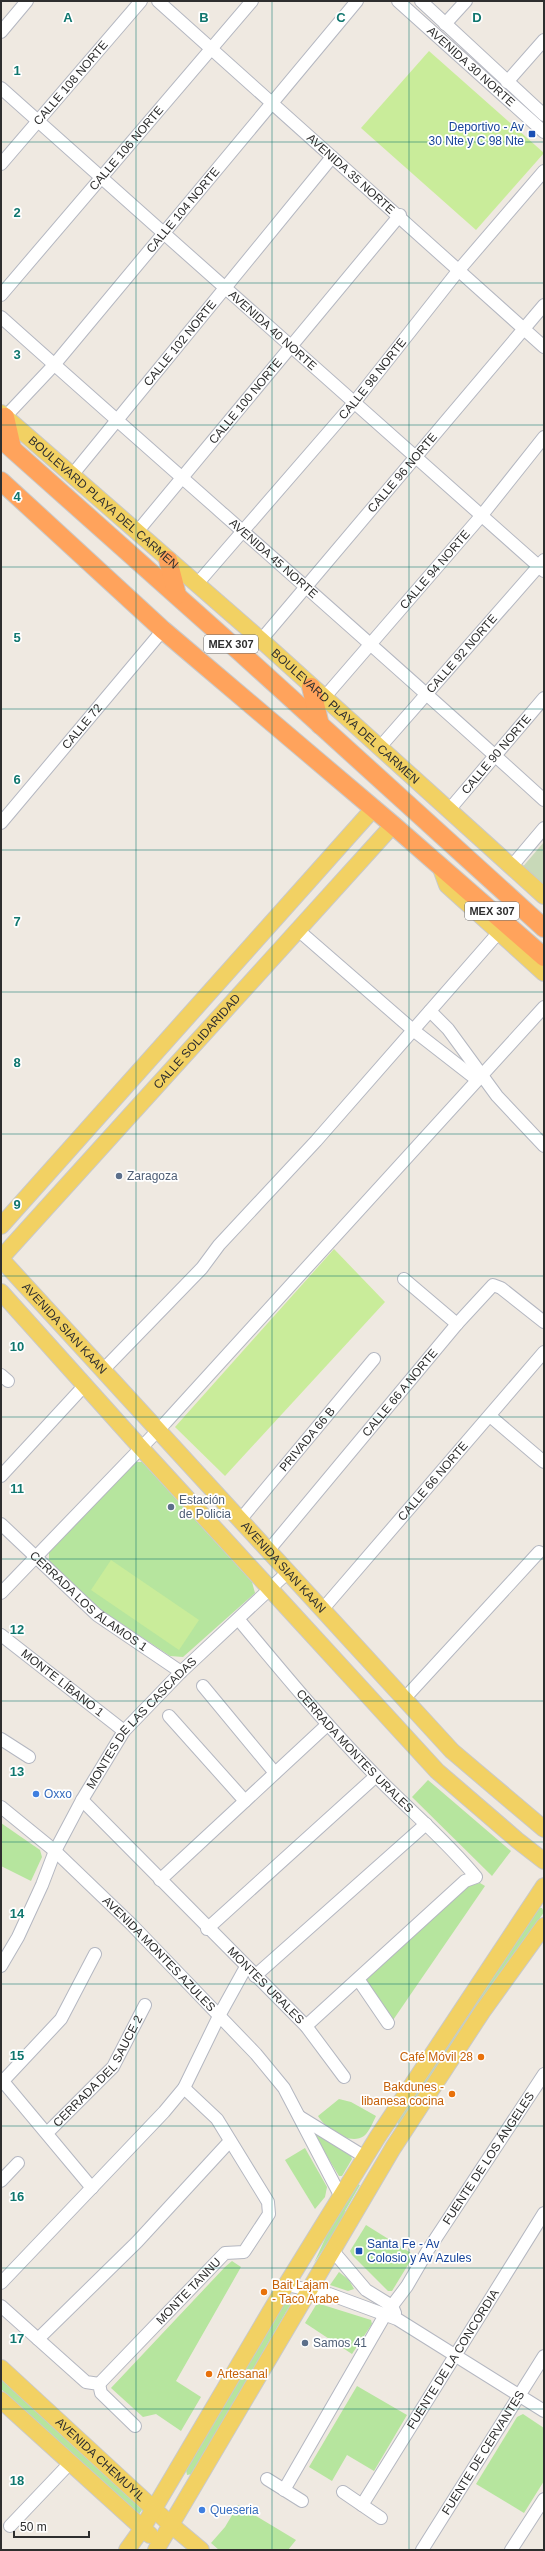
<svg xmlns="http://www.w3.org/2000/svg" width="545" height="2551" font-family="Helvetica,sans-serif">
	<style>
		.green { fill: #b6e59e }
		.cemetery { fill: #c8d9b8 }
		.pitch { fill: #c9ec9a }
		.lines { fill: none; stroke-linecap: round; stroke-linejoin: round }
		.minor-casing { stroke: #b4b7c1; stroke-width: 14 }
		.major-casing { stroke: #c9c9c9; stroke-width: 18 }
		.highway-casing { stroke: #c9c9c9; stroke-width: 20 }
		.minor { stroke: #fff; stroke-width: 12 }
		.major { stroke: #f2d163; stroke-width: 16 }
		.highway { stroke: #ffa35c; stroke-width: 18 }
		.grid { fill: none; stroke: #0f766e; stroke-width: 1; stroke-opacity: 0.55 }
		.transit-dot { fill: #1a4fb4; stroke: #fff; stroke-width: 1.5 }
		.service-dot { fill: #5c6f8a; stroke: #fff; stroke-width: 1.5 }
		.shop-dot { fill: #3f7fe0; stroke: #fff; stroke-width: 1.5 }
		.food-dot { fill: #e8710a; stroke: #fff; stroke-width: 1.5 }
		.labels { text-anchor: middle; stroke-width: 3.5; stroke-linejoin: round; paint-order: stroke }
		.shield { fill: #fff; stroke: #6d6d6d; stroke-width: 1 }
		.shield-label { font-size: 11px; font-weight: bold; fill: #2e2e2e }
		.street-label { font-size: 12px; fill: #2e2e2e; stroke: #fff }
		.transit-label { font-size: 12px; fill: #164399; stroke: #fff; text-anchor: end }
		.service-label { font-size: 12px; fill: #4e5e75; stroke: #fff; text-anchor: start }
		.shop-label { font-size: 12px; fill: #366cbe; stroke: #fff; text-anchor: start }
		.food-label { font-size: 12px; fill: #c56008; stroke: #fff; text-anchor: end }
		.grid-label { font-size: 13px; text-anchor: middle; font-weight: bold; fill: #0f766e; stroke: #fff; stroke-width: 3.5; stroke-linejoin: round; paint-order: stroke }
	</style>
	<rect width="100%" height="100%" fill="#efe9e1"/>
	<g class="green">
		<path d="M134,1462H142L252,1582L255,1593L183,1657L170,1656L101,1610L49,1563V1551Z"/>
		<path d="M428,1780L511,1851L492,1876L412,1797Z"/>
		<path d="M1,1823L40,1850L42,1857L31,1881L1,1866Z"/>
		<path d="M480,1883L485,1886L391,2023L363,1977L460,1888Z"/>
		<path d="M538,1908H542L544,1912L402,2124H398L396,2119Z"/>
		<path d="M339,2099L351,2102L376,2116C373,2122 369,2132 364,2136C350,2146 326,2129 318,2116Z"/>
		<path d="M311,2130L351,2156L352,2159L342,2176H339Z"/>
		<path d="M305,2148L327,2187L325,2197L315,2209L285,2160Z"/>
		<path d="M357,2184L360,2185L345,2211L344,2218L314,2263L330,2228Z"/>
		<path d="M366,2225L414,2255L392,2291H388L352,2255L350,2251Z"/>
		<path d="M232,2261L241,2267L176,2381L201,2397L181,2431L156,2414L143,2417L111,2388L225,2267Z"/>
		<path d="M339,2272L349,2280L354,2289L348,2291L330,2285Z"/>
		<path d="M291,2296L293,2300L192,2474L187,2475L186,2470L287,2297Z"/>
		<path d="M320,2304L371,2320L372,2324L352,2354L305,2323L316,2305Z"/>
		<path d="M1,2379L140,2506L142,2510L139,2514L1,2389Z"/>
		<path d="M357,2386L407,2415L374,2471L347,2455L332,2481L309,2467Z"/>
		<path d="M523,2414L544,2428V2481L524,2513L476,2484L517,2417Z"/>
		<path d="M238,2505L296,2540L288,2550H219L211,2543L225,2527Z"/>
	</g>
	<path class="cemetery" d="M544,842V892L520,870Z"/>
	<g class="pitch">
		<path d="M429,51L544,153L476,230L361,128Z"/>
		<path d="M334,1249L385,1302L225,1476L175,1427Z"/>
		<path d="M111,1560L199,1620L179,1650L91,1590Z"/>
	</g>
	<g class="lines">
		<defs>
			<g id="minor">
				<path id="s1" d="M158,1L544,347"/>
				<path id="s2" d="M398,1L544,132"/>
				<path d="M421,1L544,115"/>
				<path d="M445,24L466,1"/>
				<path d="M1,32L27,1"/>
				<path d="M507,82L544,40"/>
				<path id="s3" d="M1,88C182,249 362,411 544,571"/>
				<path id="s4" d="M1,164L141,1"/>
				<path id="s5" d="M1,295L252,1"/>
				<path id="s6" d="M1,317C182,479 365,637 544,800"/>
				<path id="s7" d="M5,417L54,365L357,1"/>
				<path id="s8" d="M73,474L332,157"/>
				<path id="s9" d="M137,532L400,215"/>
				<path id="s10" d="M197,584L353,404L458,271L544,171"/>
				<path id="s11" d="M261,640L544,305"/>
				<path id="s12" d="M323,699L482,515L544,437"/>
				<path id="s13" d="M380,747L544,560"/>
				<path id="s14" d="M449,810L544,698"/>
				<path id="s15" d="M1,823L163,630"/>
				<path d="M511,867L544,828"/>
				<path d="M298,930L413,1030L476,1079"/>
				<path d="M430,1011L448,1029L497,1096L544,1146"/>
				<path d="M404,1279L457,1324"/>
				<path d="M103,1370L202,1268L219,1245L316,1141L499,932"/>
				<path d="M1,1375L8,1381"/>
				<path d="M490,1416L544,1462"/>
				<path d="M1,1476L84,1386"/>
				<path id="s16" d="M240,1520L374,1359"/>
				<path id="s17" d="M1,1524L97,1615L181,1672"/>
				<path id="s18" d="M268,1551L457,1324L493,1285L501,1288L544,1322"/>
				<path d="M1,1593L166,1422L544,1007"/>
				<path id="s19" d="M322,1610L544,1352"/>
				<path id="s20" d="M239,1620C283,1673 327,1726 376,1776C409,1810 446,1840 476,1877L465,1881L306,2026"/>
				<path id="s21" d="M1,1635L124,1731"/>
				<path d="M203,1686L275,1773"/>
				<path d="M404,1699L539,1552"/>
				<path d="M169,1716L245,1801"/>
				<path d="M1,1739L29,1757"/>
				<path id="s22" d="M82,1800L306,2026L344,2077"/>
				<path id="s23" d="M1,1807L55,1851L131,1924L256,2054L284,2088L341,2197"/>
				<path d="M160,1880L327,1725"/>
				<path d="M207,1929L376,1776"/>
				<path id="s24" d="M1,1966L18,1937L42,1885L55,1851L82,1800L124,1731L181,1672L288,1572"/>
				<path d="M255,1976L426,1824"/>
				<path d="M358,1979L388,2023"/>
				<path d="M1,2079L92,2188"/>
				<path d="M3,2081L61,2019L95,1954"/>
				<path d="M300,2117L365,2157"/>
				<path id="s25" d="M47,2133L113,2067L145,2005"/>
				<path d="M1,2181L18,2163"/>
				<path d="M333,2251L366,2290L392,2306L395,2313"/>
				<path d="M1,2283L164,2112L184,2088L220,2014L246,1967"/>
				<path d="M286,2285L329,2294L397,2319L544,2411"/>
				<path d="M1,2306L86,2382L99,2384L101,2393L135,2426"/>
				<path d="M38,2339L137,2242L230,2141"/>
				<path id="s26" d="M99,2384L225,2253L244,2252L269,2214L268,2202L217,2119L184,2088"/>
				<path d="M267,2479L302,2501"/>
				<path id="s27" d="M284,2490L385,2315L407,2286L428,2250L544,2074"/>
				<path d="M343,2492L381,2518"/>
				<path id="s28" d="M362,2505L544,2213"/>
				<path d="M10,2526L70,2463"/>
				<path id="s29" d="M422,2550L544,2356"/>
				<path d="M511,2550L544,2499"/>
			</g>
			<g id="major">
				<path id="s30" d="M1,413L261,640L544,896"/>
				<path d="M440,866L447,885L544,973"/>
				<path d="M1,1226L374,808"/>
				<path id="s31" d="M1,1258L393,825"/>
				<path id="s32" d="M1,1259L452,1751L544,1829"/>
				<path d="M1,1292L141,1448L437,1771L517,1840L544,1861"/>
				<path id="s33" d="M1,2368L170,2524L201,2550"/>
				<path d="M1,2400L150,2535"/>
				<path d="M127,2550L142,2529L286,2285L377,2138L544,1886"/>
				<path d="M156,2550L393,2148L482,2012L544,1926"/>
			</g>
			<g id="highway">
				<path d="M5,417L12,448"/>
				<path d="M1,439L240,652L544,928"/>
				<path d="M1,481L163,630L393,825L544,957"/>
				<path d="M168,560L177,595"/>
				<path d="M311,687L320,725"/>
			</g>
		</defs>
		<use href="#minor" class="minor-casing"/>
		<use href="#major" class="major-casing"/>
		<use href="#highway" class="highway-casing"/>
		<use href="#minor" class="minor"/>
		<use href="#major" class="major"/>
		<use href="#highway" class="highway"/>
	</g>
	<path class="grid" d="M136,1V2550M272,1V2550M409,1V2550M1,142H544M1,283H544M1,425H544M1,567H544M1,709H544M1,850H544M1,992H544M1,1134H544M1,1276H544M1,1417H544M1,1559H544M1,1701H544M1,1842H544M1,1984H544M1,2126H544M1,2268H544M1,2409H544"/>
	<g class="transit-dot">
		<rect x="528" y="130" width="8" height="8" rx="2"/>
		<rect x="355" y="2247" width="8" height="8" rx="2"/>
	</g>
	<g class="service-dot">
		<circle cx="119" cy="1176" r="4"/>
		<circle cx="171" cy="1507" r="4"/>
		<circle cx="305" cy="2343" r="4"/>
	</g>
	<g class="shop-dot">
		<circle cx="36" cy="1794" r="4"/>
		<circle cx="202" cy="2510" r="4"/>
	</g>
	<g class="food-dot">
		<circle cx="481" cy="2057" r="4"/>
		<circle cx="452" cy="2094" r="4"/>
		<circle cx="264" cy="2292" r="4"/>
		<circle cx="209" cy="2374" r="4"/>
	</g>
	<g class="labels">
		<g class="shield">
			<rect x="204" y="635" width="54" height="18" rx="3"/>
			<rect x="465" y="902" width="54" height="18" rx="3"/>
		</g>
		<g class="shield-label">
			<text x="231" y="648">MEX 307</text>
			<text x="492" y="915">MEX 307</text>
		</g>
		<g class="street-label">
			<text dy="4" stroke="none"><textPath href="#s2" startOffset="98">AVENIDA 30 NORTE</textPath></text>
			<text dy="4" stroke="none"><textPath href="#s4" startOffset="107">CALLE 108 NORTE</textPath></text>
			<text dy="4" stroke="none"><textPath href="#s5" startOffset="193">CALLE 106 NORTE</textPath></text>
			<text dy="4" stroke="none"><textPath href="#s1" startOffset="259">AVENIDA 35 NORTE</textPath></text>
			<text dy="4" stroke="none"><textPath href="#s7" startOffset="273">CALLE 104 NORTE</textPath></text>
			<text dy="4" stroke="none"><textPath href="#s3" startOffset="364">AVENIDA 40 NORTE</textPath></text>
			<text dy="4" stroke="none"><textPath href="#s8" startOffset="169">CALLE 102 NORTE</textPath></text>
			<text dy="4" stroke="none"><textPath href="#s10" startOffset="270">CALLE 98 NORTE</textPath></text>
			<text dy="4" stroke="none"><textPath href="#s9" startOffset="170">CALLE 100 NORTE</textPath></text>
			<text dy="4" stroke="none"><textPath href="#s11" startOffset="219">CALLE 96 NORTE</textPath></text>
			<text dy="4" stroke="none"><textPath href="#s30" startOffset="136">BOULEVARD PLAYA DEL CARMEN</textPath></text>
			<text dy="4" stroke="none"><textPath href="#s6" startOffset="364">AVENIDA 45 NORTE</textPath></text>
			<text dy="4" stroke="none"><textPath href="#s12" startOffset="171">CALLE 94 NORTE</textPath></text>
			<text dy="4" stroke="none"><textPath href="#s13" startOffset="124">CALLE 92 NORTE</textPath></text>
			<text dy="4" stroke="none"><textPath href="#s30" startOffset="459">BOULEVARD PLAYA DEL CARMEN</textPath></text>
			<text dy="4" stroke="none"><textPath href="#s15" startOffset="126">CALLE 72</textPath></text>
			<text dy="4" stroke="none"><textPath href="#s14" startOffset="73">CALLE 90 NORTE</textPath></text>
			<text dy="4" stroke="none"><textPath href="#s31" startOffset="292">CALLE SOLIDARIDAD</textPath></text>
			<text dy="4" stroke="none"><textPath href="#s32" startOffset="94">AVENIDA SIAN KAAN</textPath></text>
			<text dy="4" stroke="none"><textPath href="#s18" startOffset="206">CALLE 66 A NORTE</textPath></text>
			<text dy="4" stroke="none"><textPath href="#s16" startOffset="105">PRIVADA 66 B</textPath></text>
			<text dy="4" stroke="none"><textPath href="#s19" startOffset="170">CALLE 66 NORTE</textPath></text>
			<text dy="4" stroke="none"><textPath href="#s32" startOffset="418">AVENIDA SIAN KAAN</textPath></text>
			<text dy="4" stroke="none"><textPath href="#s17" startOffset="117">CERRADA LOS ÁLAMOS 1</textPath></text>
			<text dy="4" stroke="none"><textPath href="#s21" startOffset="78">MONTE LÍBANO 1</textPath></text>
			<text dy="4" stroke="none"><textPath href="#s24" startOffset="283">MONTES DE LAS CASCADAS</textPath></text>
			<text dy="4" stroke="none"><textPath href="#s20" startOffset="175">CERRADA MONTES URALES</textPath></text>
			<text dy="4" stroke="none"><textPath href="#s23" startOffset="216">AVENIDA MONTES AZULES</textPath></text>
			<text dy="4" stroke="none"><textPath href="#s22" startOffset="261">MONTES URALES</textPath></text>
			<text dy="4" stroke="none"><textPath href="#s25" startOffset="81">CERRADA DEL SAUCE 2</textPath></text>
			<text dy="4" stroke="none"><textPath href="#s27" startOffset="390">FUENTE DE LOS ÁNGELES</textPath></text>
			<text dy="4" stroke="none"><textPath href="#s26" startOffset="129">MONTE TANNU</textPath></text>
			<text dy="4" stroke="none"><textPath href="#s28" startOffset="172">FUENTE DE LA CONCORDIA</textPath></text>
			<text dy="4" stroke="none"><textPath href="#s29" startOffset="115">FUENTE DE CERVANTES</textPath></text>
			<text dy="4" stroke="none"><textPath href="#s33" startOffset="135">AVENIDA CHEMUYIL</textPath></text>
		</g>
		<g class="transit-label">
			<text x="524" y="131">Deportivo - Av<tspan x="524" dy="14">30 Nte y C 98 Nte</tspan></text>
			<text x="367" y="2248" text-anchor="start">Santa Fe - Av<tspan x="367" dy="14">Colosio y Av Azules</tspan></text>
		</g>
		<g class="service-label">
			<text x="127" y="1180">Zaragoza</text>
			<text x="179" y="1504">Estación<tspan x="179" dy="14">de Policia</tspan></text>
			<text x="313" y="2347">Samos 41</text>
		</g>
		<g class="shop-label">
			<text x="44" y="1798">Oxxo</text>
			<text x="210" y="2514">Queseria</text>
		</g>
		<g class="food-label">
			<text x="473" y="2061">Café Móvil 28</text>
			<text x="444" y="2091">Bakdunes -<tspan x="444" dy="14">libanesa cocina</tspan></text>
			<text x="272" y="2289" text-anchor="start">Bait Lajam<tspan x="272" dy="14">- Taco Arabe</tspan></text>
			<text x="217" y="2378" text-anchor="start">Artesanal</text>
		</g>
	</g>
	<g class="grid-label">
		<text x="68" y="22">A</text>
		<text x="204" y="22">B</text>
		<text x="341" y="22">C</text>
		<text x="477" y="22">D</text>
		<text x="17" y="75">1</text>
		<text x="17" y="217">2</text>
		<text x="17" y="359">3</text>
		<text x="17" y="501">4</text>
		<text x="17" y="642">5</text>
		<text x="17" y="784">6</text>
		<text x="17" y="926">7</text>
		<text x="17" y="1067">8</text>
		<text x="17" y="1209">9</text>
		<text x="17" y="1351">10</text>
		<text x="17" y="1493">11</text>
		<text x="17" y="1634">12</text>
		<text x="17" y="1776">13</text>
		<text x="17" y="1918">14</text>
		<text x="17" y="2060">15</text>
		<text x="17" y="2201">16</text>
		<text x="17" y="2343">17</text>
		<text x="17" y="2485">18</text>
	</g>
	<rect width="545" height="2551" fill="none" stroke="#2e2e2e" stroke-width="4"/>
	<path d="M14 2531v6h75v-6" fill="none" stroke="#2e2e2e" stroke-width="2"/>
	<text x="20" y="2531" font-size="12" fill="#2e2e2e" stroke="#ffffff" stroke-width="3" paint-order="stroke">50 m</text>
</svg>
